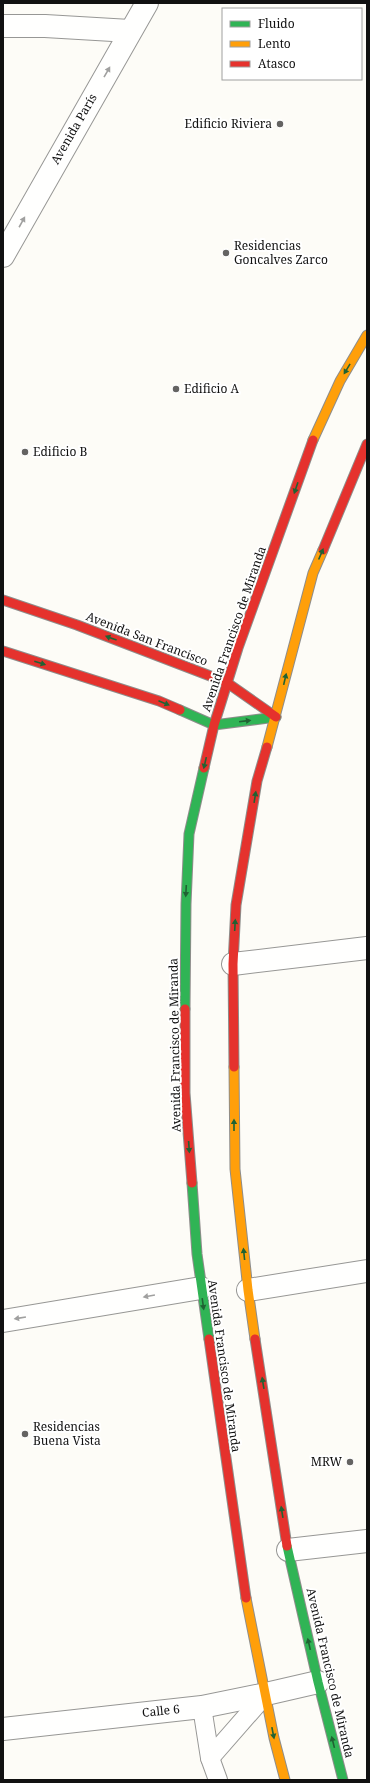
<svg xmlns="http://www.w3.org/2000/svg" width="370" height="1783" font-family="'Noto Serif',serif">
	<style>
		.lines { fill: none; stroke-linecap: round; stroke-linejoin: round }
		.lane-casing { stroke: #979795; stroke-width: 20 }
		.street-casing { stroke: #979795; stroke-width: 24 }
		.fast-casing { stroke: #8e8d8b; stroke-width: 11 }
		.slow-casing { stroke: #8e8d8b; stroke-width: 11 }
		.jam-casing { stroke: #8e8d8b; stroke-width: 11 }
		.lane { stroke: #fffffe; stroke-width: 18 }
		.street { stroke: #fffffe; stroke-width: 22 }
		.fast { stroke: #30b455; stroke-width: 9 }
		.slow { stroke: #ff9f0a; stroke-width: 9 }
		.jam { stroke: #e5322d; stroke-width: 9 }
		.oneway { fill: #a0a09f }
		.oneway2 { fill: #206233 }
		.poi-dot { fill: #646362; stroke: #fff; stroke-width: 1.5 }
		.labels { text-anchor: middle; stroke-width: 4; stroke-linejoin: round; paint-order: stroke }
		.poi-label { font-size: 12px; fill: #111; stroke: #fff; text-anchor: start }
		.street-label { font-size: 12px; fill: #111; stroke: #fff }
	</style>
	<rect width="100%" height="100%" fill="#fdfcf7"/>
	<g class="lines">
		<defs>
			<g id="lane">
				<path d="M202,1707L210,1758L218,1780"/>
				<path d="M210,1758L266,1694"/>
			</g>
			<g id="street">
				<path d="M3,26H45L130,31"/>
				<path d="M3,256L147,3"/>
				<path d="M233,964L367,948"/>
				<path d="M248,1290L367,1271"/>
				<path d="M3,1321L201,1288"/>
				<path d="M288,1550L367,1541"/>
				<path d="M3,1729L202,1707L266,1694L318,1682"/>
			</g>
			<g id="fast">
				<path d="M180,710L214,725L276,717"/>
				<path d="M185,1009L186,904L189,834L204,768"/>
				<path d="M192,1183L197,1254L209,1339"/>
				<path d="M287,1546L318,1682L343,1780"/>
			</g>
			<g id="slow">
				<path d="M313,440L340,381L367,335"/>
				<path d="M267,747L313,573L323,550"/>
				<path d="M234,1067L235,1169L248,1290L255,1339"/>
				<path d="M246,1598L274,1738L285,1780"/>
			</g>
			<g id="jam">
				<path d="M323,550L367,444"/>
				<path d="M3,600L77,625L226,682L276,717"/>
				<path d="M3,651L159,701L180,710"/>
				<path d="M204,768L214,725L238,648L313,440"/>
				<path d="M185,1009V1093L192,1183"/>
				<path d="M234,1067L233,964L236,905L257,781L267,747"/>
				<path d="M209,1339L246,1598"/>
				<path d="M255,1339L287,1546"/>
			</g>
		</defs>
		<use href="#lane" class="lane-casing"/>
		<use href="#street" class="street-casing"/>
		<use href="#fast" class="fast-casing"/>
		<use href="#slow" class="slow-casing"/>
		<use href="#jam" class="jam-casing"/>
		<use href="#lane" class="lane"/>
		<use href="#street" class="street"/>
		<use href="#fast" class="fast"/>
		<use href="#slow" class="slow"/>
		<use href="#jam" class="jam"/>
	</g>
	<defs><path id="oneway-solid" d="M-6-.8H1V-3.2L6.5 0L1 3.2V.8H-6Z"/></defs>
	<g class="oneway">
		<use href="#oneway-solid" transform="translate(107 72) rotate(-60)"/>
		<use href="#oneway-solid" transform="translate(22 222) rotate(-61)"/>
		<use href="#oneway-solid" transform="translate(149 1296) rotate(170)"/>
		<use href="#oneway-solid" transform="translate(20 1318) rotate(171)"/>
	</g>
	<g class="oneway2">
		<use href="#oneway-solid" transform="translate(347 369) rotate(121)"/>
		<use href="#oneway-solid" transform="translate(296 488) rotate(109)"/>
		<use href="#oneway-solid" transform="translate(321 554) rotate(-67)"/>
		<use href="#oneway-solid" transform="translate(111 638) rotate(-160)"/>
		<use href="#oneway-solid" transform="translate(40 663) rotate(18)"/>
		<use href="#oneway-solid" transform="translate(285 679) rotate(-77)"/>
		<use href="#oneway-solid" transform="translate(164 703) rotate(23)"/>
		<use href="#oneway-solid" transform="translate(245 721) rotate(-7)"/>
		<use href="#oneway-solid" transform="translate(205 763) rotate(103)"/>
		<use href="#oneway-solid" transform="translate(255 797) rotate(-81)"/>
		<use href="#oneway-solid" transform="translate(186 891) rotate(93)"/>
		<use href="#oneway-solid" transform="translate(235 925) rotate(-87)"/>
		<use href="#oneway-solid" transform="translate(234 1125) rotate(-90)"/>
		<use href="#oneway-solid" transform="translate(189 1147) rotate(86)"/>
		<use href="#oneway-solid" transform="translate(244 1254) rotate(-96)"/>
		<use href="#oneway-solid" transform="translate(203 1304) rotate(82)"/>
		<use href="#oneway-solid" transform="translate(263 1383) rotate(-99)"/>
		<use href="#oneway-solid" transform="translate(282 1512) rotate(-99)"/>
		<use href="#oneway-solid" transform="translate(309 1644) rotate(-103)"/>
		<use href="#oneway-solid" transform="translate(273 1733) rotate(79)"/>
		<use href="#oneway-solid" transform="translate(333 1742) rotate(-104)"/>
	</g>
	<g class="poi-dot">
		<circle cx="280" cy="124" r="4"/>
		<circle cx="226" cy="253" r="4"/>
		<circle cx="176" cy="389" r="4"/>
		<circle cx="25" cy="452" r="4"/>
		<circle cx="25" cy="1434" r="4"/>
		<circle cx="350" cy="1462" r="4"/>
	</g>
	<g class="labels">
		<g class="poi-label">
			<text x="272" y="128" text-anchor="end">Edificio Riviera</text>
			<text x="234" y="250">Residencias<tspan x="234" dy="14">Goncalves Zarco</tspan></text>
			<text x="184" y="393">Edificio A</text>
			<text x="33" y="456">Edificio B</text>
			<text x="33" y="1431">Residencias<tspan x="33" dy="14">Buena Vista</tspan></text>
			<text x="342" y="1466" text-anchor="end">MRW</text>
		</g>
		<g class="street-label">
			<text transform="translate(74 129) rotate(-60)" y="4">Avenida París</text>
			<text transform="translate(234 629) rotate(-71)" y="4">Avenida Francisco de Miranda</text>
			<text transform="translate(147 639) rotate(21)" y="4">Avenida San Francisco</text>
			<text transform="translate(175 1045) rotate(-91)" y="4">Avenida Francisco de Miranda</text>
			<text transform="translate(224 1366) rotate(82)" y="4">Avenida Francisco de Miranda</text>
			<text transform="translate(330 1673) rotate(77)" y="4">Avenida Francisco de Miranda</text>
			<text transform="translate(161 1711) rotate(-6)" y="4">Calle 6</text>
		</g>
	</g>
	<rect width="370" height="1783" fill="none" stroke="#111111" stroke-width="8"/>
	<rect x="222" y="8" width="140" height="72" fill="#ffffff" stroke="#a0a0a0"/>
	<rect x="230" y="21" width="20" height="6" fill="#30b455" stroke="#a0a0a0"/>
	<text x="258" y="28" font-size="12" fill="#111111">Fluido</text>
	<rect x="230" y="41" width="20" height="6" fill="#ff9f0a" stroke="#a0a0a0"/>
	<text x="258" y="48" font-size="12" fill="#111111">Lento</text>
	<rect x="230" y="61" width="20" height="6" fill="#e5322d" stroke="#a0a0a0"/>
	<text x="258" y="68" font-size="12" fill="#111111">Atasco</text>
</svg>
